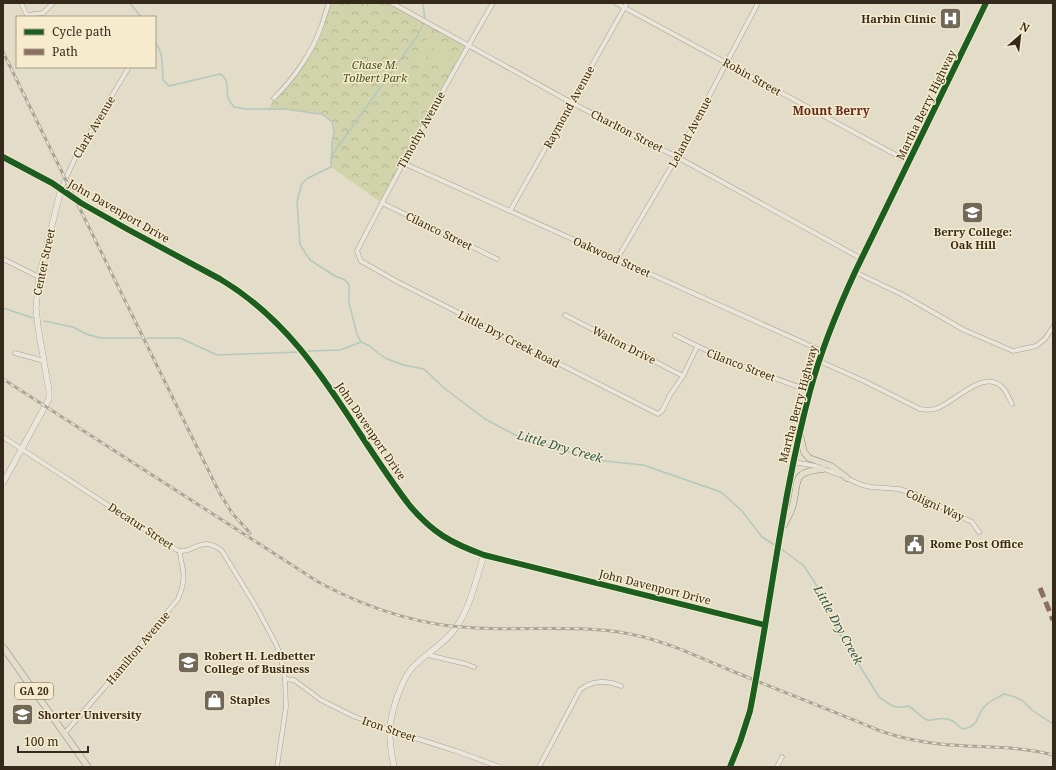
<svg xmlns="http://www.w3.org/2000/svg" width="1056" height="770" font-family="'Noto Serif',serif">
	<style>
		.park { fill: url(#park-crowns) }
		.garden { fill: #d1d4aa }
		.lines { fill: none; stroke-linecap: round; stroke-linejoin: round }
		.stream { stroke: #b4c8bd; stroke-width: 1.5 }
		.street-casing { stroke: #a8a092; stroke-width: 5 }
		.secondary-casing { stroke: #979082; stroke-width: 6 }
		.primary-casing { stroke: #8d8679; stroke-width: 7 }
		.street { stroke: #ebe6db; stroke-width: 4 }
		.secondary { stroke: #ebe6db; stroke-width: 5.5 }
		.primary { stroke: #e3ddcb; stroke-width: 6 }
		.rail-casing { stroke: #aaa59b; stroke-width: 3 }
		.rail { stroke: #f6ebcc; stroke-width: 1.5; stroke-dasharray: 4.5; stroke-linecap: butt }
		.quiet { stroke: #8d6e63; stroke-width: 5; stroke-dasharray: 10 5; stroke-linecap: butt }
		.cycleway-casing { stroke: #f6ebcc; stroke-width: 8 }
		.cycleway { stroke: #1b5e20; stroke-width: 6 }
		.labels { text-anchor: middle; stroke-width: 3; stroke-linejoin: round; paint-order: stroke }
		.shield { fill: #f6ebcc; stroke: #6f6350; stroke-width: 1 }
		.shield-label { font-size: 10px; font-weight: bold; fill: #35291b }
		.poi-label { font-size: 11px; font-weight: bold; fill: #35291b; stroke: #f6ebcc; text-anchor: start }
		.park-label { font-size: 11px; font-style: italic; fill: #445221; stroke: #f6ebcc }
		.street-label { font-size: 11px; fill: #35291b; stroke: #f6ebcc }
		.neighbourhood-label { font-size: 12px; font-weight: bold; fill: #632b19; stroke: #f6ebcc }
		.water-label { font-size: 12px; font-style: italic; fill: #295654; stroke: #f6ebcc }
	</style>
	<defs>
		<pattern id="park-crowns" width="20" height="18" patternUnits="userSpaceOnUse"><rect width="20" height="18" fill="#d1d4aa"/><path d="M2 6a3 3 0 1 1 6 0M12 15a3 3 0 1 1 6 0" fill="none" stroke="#b4b692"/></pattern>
	</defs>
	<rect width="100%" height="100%" fill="#e3dcc8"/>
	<path class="park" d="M329,3H392L468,46L382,203L331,167L332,143L334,132L332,122L322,114L286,109L268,110L274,98L287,86L317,37Z"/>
	<g class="garden">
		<path d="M426,39L435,44L424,61L415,56Z"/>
		<path d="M436,45L442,49L434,64L427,60Z"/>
		<path d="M446,51L452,55L444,69L438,66Z"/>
	</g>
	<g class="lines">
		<g class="stream">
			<path d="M130,3L141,17"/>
			<path d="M155,42C164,54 162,66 163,80L169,86L220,74C230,80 226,89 228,98C229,101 232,104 234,107L246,109H286L312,113L322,114L332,122L334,132L332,143L331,167L308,178L302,183L297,202L300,245L310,260L335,276L345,280L349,285V303L357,334L361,342L370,346L378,353L387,359L404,365L424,369L444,388L485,419L515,435L595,460L643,465L721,492L742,511L762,537L776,546"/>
			<path d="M332,155L418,35L425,21L423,3"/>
			<path d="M3,308L33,318"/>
			<path d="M44,321L73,327L86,334L101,338H141"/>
			<path d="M147,338H180L217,355L298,352"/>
			<path d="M308,351L340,350L361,342"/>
			<path d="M780,548L804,566L817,586L828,614L835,626L879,697C889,704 896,710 908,706C915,709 923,720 928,720C931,721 935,719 937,719C949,717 954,721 962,729C981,726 975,717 984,707C989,701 997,698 1004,694L1015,697L1023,701L1032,710L1053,724"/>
		</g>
		<defs>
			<g id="street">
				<path d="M21,3L28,17"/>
				<path d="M392,3L572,103L677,157L862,259"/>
				<path d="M493,3C446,84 400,167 357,251L361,261L396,281L658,414L662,411L670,395L683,376L697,347"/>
				<path d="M616,3L909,162"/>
				<path d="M27,15L43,13L53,3"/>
				<path d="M274,98C293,80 313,51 321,27C324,19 326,11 329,3"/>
				<path d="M403,163L822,351"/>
				<path d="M61,189L76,156L129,67"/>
				<path d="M382,203L497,259"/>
				<path d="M510,211L627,3"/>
				<path d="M3,259L39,277"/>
				<path d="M617,259L677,157L758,3"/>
				<path d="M855,272L903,295L964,330L1013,351L1036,346L1045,339L1053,327"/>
				<path d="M565,315L683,376"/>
				<path d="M675,335C719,358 763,374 810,391"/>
				<path d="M15,353L44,361"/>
				<path d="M819,361L864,381L920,409C925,410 930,410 935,409C953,404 982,369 1001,386C1006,390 1009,398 1012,404"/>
				<path d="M3,437L177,550C192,556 201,533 222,551L255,605L276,644L280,654L285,679L286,707L277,767"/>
				<path d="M793,462L816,466L840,475"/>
				<path d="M846,478L862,485L871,487L899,489L915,494L972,522L979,532"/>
				<path d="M428,655L466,664L474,667"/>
				<path d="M285,679L294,680L321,700L353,716L390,730L456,751L500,767"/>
				<path d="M64,734L104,688L178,599C182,590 185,581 183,570C182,563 180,558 180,551"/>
				<path d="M539,767L580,690C592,680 608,680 621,686"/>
				<path d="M777,767L782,757"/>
			</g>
			<g id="secondary">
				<path d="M3,157L52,183L81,203L127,229L220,279C311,333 348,426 410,506C433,533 451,543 484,555L765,625"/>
				<path d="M3,483L49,399V391L38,327L36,308L39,277L61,189"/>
				<path d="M394,767C392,755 389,742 390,730C390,714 402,677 414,666C428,652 446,643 457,626C471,606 476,578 484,555"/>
			</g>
			<g id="primary">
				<path d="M800,435L804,452L809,458L831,466L847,478"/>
				<path d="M784,525C787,519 790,514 792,508C800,482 789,472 823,469"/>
				<path d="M3,647L88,767"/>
				<path d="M730,767L740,742L750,711C771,604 782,496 810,391C821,350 837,311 855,272L986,3"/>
			</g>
		</defs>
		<use href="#street" class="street-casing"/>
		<use href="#secondary" class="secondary-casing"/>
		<use href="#primary" class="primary-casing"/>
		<use href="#street" class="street"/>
		<use href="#secondary" class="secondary"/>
		<use href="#primary" class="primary"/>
		<defs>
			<g id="rail">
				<path d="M3,52L219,492L232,513L250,533"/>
				<path d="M3,379L320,583C369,609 420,626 476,628C527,631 579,624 630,634C667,641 702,659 737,673C786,693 835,712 883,732C902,738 921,742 940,744C978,748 1016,745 1053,755"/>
			</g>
		</defs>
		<use href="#rail" class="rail-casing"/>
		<use href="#rail" class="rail"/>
		<path class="quiet" d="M1040,588L1053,620"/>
		<defs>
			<g id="cycleway">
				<path d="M3,157L52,183L81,203L127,229L220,279C311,333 348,426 410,506C433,533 451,543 484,555L765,625"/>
				<path d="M730,767L740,742L750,711C771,604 782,496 810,391C821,350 837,311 855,272L986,3"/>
			</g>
		</defs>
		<use href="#cycleway" class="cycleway-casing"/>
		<use href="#cycleway" class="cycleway"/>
	</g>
	<defs>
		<symbol id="hospital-square" viewBox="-11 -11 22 22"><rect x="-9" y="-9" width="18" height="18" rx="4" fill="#726858" stroke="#f6ebcc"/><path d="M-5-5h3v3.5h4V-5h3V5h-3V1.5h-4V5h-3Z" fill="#fff"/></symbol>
		<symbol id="university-square" viewBox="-11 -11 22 22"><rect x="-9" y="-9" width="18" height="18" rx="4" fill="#726858" stroke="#f6ebcc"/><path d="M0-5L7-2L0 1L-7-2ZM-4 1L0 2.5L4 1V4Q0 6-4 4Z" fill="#fff"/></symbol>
		<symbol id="civic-square" viewBox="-11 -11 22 22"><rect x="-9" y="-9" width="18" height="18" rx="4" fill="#726858" stroke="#f6ebcc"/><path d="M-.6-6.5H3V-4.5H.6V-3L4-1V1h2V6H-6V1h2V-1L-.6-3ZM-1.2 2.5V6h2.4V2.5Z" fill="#fff"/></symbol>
		<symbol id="shop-square" viewBox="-11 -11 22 22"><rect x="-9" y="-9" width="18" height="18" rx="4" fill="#726858" stroke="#f6ebcc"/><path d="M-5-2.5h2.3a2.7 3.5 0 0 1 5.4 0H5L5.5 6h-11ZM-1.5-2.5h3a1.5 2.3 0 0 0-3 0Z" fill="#fff"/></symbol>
	</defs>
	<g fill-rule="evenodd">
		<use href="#hospital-square" x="938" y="6" width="25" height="25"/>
		<use href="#university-square" x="960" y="200" width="25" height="25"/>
		<use href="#civic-square" x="902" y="532" width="25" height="25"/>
		<use href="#university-square" x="176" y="650" width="25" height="25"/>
		<use href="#shop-square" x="202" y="688" width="25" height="25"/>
		<use href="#university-square" x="10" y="702" width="25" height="25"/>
	</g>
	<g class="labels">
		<rect class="shield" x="15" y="683" width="38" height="16" rx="3"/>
		<g class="shield-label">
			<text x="34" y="695">GA 20</text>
		</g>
		<g class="poi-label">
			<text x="936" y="23" text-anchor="end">Harbin Clinic</text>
			<text x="973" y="236" text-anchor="middle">Berry College:<tspan x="973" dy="13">Oak Hill</tspan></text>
			<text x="930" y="548">Rome Post Office</text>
			<text x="204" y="660">Robert H. Ledbetter<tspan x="204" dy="13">College of Business</tspan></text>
			<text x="230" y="704">Staples</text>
			<text x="38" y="719">Shorter University</text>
		</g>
		<g class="park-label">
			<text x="375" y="69">Chase M.<tspan x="375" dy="13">Tolbert Park</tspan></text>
		</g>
		<g class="street-label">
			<text transform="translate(752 77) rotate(29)" y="4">Robin Street</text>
			<text transform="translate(926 105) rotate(-64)" y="4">Martha Berry Highway</text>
			<text transform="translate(569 107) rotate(-61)" y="4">Raymond Avenue</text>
			<text transform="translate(94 127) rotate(-59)" y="4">Clark Avenue</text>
			<text transform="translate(421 130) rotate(-61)" y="4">Timothy Avenue</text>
			<text transform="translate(627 131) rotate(27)" y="4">Charlton Street</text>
			<text transform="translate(690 132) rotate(-62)" y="4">Leland Avenue</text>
			<text transform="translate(119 211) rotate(30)" y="4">John Davenport Drive</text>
			<text transform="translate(439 231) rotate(26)" y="4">Cilanco Street</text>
			<text transform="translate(612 257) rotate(24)" y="4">Oakwood Street</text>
			<text transform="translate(44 262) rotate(-78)" y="4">Center Street</text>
			<text transform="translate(509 339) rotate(27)" y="4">Little Dry Creek Road</text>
			<text transform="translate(624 345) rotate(27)" y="4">Walton Drive</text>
			<text transform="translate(741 365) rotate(21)" y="4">Cilanco Street</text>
			<text transform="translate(798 404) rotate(-75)" y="4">Martha Berry Highway</text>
			<text transform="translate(371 431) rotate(56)" y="4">John Davenport Drive</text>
			<text transform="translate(935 505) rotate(24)" y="4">Coligni Way</text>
			<text transform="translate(141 526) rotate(33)" y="4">Decatur Street</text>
			<text transform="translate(655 587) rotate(14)" y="4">John Davenport Drive</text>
			<text transform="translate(138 648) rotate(-50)" y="4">Hamilton Avenue</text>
			<text transform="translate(389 729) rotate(19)" y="4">Iron Street</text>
		</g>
		<g class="neighbourhood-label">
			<text x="831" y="115">Mount Berry</text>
		</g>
		<g class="water-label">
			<text transform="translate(560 447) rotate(16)" y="4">Little Dry Creek</text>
			<text transform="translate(838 625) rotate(61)" y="4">Little Dry Creek</text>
		</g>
	</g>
	<rect width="1056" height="770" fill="none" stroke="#35291b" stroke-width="8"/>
	<rect x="16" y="16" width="140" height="52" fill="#f6ebcc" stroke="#a99d85"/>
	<rect x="24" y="29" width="20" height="6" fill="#1b5e20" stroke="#a99d85"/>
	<text x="52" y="36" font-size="12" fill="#35291b">Cycle path</text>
	<rect x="24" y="49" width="20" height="6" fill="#8d6e63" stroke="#a99d85"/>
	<text x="52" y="56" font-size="12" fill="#35291b">Path</text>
	<g transform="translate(1020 36) rotate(28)" stroke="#f6ebcc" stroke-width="3" paint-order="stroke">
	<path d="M0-3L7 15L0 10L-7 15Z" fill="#35291b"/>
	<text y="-6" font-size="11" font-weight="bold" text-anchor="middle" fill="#35291b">N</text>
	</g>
	<path d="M18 746v6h70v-6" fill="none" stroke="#35291b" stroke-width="2"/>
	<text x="24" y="746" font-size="12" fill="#35291b" stroke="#f6ebcc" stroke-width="3" paint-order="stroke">100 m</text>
</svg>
